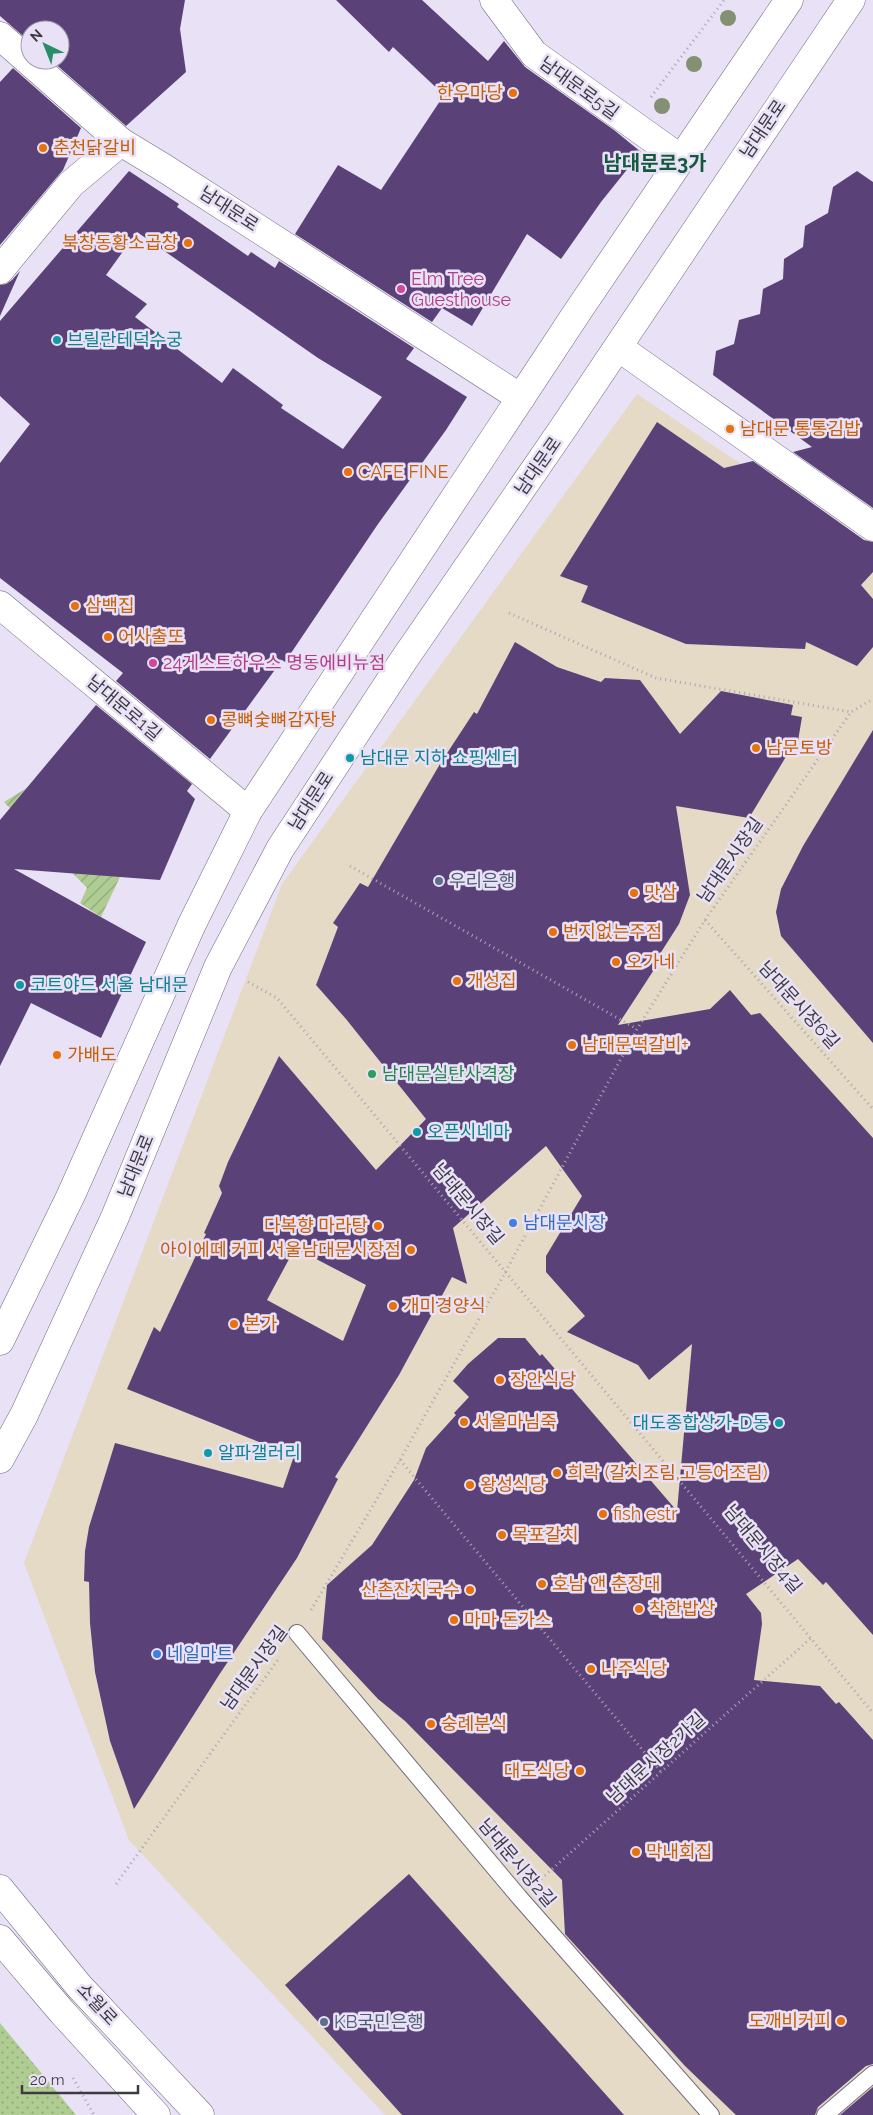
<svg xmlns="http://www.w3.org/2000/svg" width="873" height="2115" font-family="Raleway,'Noto Sans KR',sans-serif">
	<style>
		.commercial { fill: #e5dac6 }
		.park { fill: url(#park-dots) }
		.garden { fill: url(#garden-furrows) }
		.building { fill: #5a4279; fill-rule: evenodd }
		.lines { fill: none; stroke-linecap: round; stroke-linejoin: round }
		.service-casing { stroke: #716a7d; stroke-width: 18 }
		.minor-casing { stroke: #716a7d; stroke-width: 29 }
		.secondary-casing { stroke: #716a7d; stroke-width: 29 }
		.path { stroke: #aba5b5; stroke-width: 3; stroke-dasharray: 1 4; stroke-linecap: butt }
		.service { stroke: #fff; stroke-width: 16 }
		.minor { stroke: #fff; stroke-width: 28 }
		.secondary { stroke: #fff; stroke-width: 28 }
		.tree { fill: #849074 }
		.food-dot { fill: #e8710a; stroke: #e9e1f6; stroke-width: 2 }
		.hotel-dot { fill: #d1479c; stroke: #e9e1f6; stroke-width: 2 }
		.culture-dot { fill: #0f9aa8; stroke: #e9e1f6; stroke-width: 2 }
		.service-dot { fill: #5c6f8a; stroke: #e9e1f6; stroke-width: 2 }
		.leisure-dot { fill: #2e9e5b; stroke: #e9e1f6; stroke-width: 2 }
		.shop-dot { fill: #3f7fe0; stroke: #e9e1f6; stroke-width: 2 }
		.labels { text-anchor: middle; stroke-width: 5; stroke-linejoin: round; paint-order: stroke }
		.street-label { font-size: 18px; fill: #3d3a42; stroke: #e9e1f6 }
		.food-label { font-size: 18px; fill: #c56008; stroke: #e9e1f6; text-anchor: start }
		.hotel-label { font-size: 18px; fill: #b23c85; stroke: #e9e1f6; text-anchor: start }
		.culture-label { font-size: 18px; fill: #0d838f; stroke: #e9e1f6; text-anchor: start }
		.service-label { font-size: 18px; fill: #4e5e75; stroke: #e9e1f6; text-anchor: start }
		.leisure-label { font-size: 18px; fill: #27864d; stroke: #e9e1f6; text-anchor: start }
		.shop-label { font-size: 18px; fill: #366cbe; stroke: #e9e1f6; text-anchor: start }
		.quarter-label { font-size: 20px; font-weight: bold; fill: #135940; stroke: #e9e1f6 }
	</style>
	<defs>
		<pattern id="park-dots" width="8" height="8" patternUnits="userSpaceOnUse" patternTransform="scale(1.25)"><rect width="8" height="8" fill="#afcd92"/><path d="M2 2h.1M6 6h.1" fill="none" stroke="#90a779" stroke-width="1.8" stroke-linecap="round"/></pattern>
		<pattern id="garden-furrows" width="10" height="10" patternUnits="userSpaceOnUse" patternTransform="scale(1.25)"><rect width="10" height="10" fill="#afcd92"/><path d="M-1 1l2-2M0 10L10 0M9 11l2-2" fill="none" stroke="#90a779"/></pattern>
	</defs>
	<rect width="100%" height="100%" fill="#e9e1f6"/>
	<path class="commercial" d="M637,394L873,553V2115H385L129,1840L24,1563L282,884Z"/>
	<path class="park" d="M0,2023L76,2115H0Z"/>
	<path class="garden" d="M27,788L120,877L101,917L80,903L87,888L4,802Z"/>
	<g class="building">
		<path d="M0,0H185L180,29L186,72L126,126L51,60H60V30H30V42L0,16Z"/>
		<path d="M336,0H422L488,61L504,41L525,67L614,130L641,152L601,202L561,259L527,234L472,326L442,308L432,322L295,234L338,165L381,190L444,95L393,47L389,52Z"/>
		<path d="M13,68L81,128L63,170L0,245V82Z"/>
		<path d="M129,171L179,204L177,207L248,256L251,252L275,268L279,261L414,348L406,359L467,397L446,430L378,524L285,662L282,660L210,759L116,681L123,673L0,578V463L30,424L0,396V321ZM137,232L318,358L382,397L343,449L281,408L283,405L233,368L222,383L135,317L147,304L106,275Z"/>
		<path d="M857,171L873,182V508L793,452L812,447L713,375L716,351L734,344L739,320L760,314L763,289L783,279L784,259L803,247L805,226L828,213L833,187Z"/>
		<path d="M20,271L0,316V285L6,284L12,280Z"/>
		<path d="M657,422L724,468L753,461L864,540L873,542V572L861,585L873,599V647L857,666L806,642L805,649L686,644L581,602L588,586L560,576Z"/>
		<path d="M515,642L557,667L601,682L605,678L640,680L680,734L721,691L793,705L791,715L802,717L798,741L787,755L749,818L676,806L690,895L679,924L658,957L661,959L618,1025L710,1009L730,990L751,1015L760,1013L873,1138V1635L826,1582L823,1585L798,1559L746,1594L761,1613L762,1624L754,1680L820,1686L836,1704L839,1702L873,1740V2064L866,2066L818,2107L815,2115H736L685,2066L565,1934L562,1880L405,1721L378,1699L322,1639L327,1585L372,1545L414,1480L426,1448L456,1415L454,1413L469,1397L453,1381L468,1364L498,1338H525L540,1356L542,1354L677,1511L692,1344L649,1380L638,1365L567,1332L585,1316L546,1272V1256L582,1196L546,1146L453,1228L467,1284L452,1277L399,1375L335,1477L338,1479L297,1558L219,1675L134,1809L110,1741L95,1672L90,1623L89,1582L84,1581L85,1551L89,1527L115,1443L283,1488L294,1456L127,1389L154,1327L160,1332L206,1234L204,1233L222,1193L219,1186L228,1162L279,1056L376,1170L426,1119L346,1019L316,985L338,927L333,923L360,883L368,887L440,764L474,712L477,714ZM295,1248L366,1285L343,1341L267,1300Z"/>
		<path d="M96,705L192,784L187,791L195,799L160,880L14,869L146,942L101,1038L31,1003L0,1066V820Z"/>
		<path d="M873,730V1043L781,936L776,912L781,889L803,846Z"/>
		<path d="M409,1874L624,2115H402L285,1985Z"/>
		<path d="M873,2087V2115H840Z"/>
	</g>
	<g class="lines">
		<defs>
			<g id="service">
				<path d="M297,1633L519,1897L711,2115"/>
				<path d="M825,2115L873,2074"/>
			</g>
			<g id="minor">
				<path d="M494,0L534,54L681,159"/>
				<path d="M0,36L121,142L164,168L521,398"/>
				<path d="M0,270L71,184L121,142"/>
				<path d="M618,347L873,527"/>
				<path d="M0,605L248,811"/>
			</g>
			<g id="secondary">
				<path d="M0,1341L71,1195L192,924L248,811L578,311L789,0"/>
				<path d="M0,1459L24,1415L115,1217L218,967L280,849L403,661L564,427L851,0"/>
				<path d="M0,1889L79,1986L200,2115"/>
				<path d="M0,1939L62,2012L156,2115"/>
			</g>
		</defs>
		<use href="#service" class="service-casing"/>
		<use href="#minor" class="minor-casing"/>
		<use href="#secondary" class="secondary-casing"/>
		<g class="path">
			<path d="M651,97L724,0"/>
			<path d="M509,613L656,678L851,712"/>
			<path d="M350,866L637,1029"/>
			<path d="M705,920L873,1109"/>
			<path d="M248,982L277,998L873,1713"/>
			<path d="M400,1460L661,1772"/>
			<path d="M311,1610L400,1460L506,1271L637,1029L705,920L851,712L873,699"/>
			<path d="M541,1879L811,1638"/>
			<path d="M116,1884L280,1657"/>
			<path d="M73,2078L94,2115"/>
		</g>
		<use href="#service" class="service"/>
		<use href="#minor" class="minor"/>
		<use href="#secondary" class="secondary"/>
	</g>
	<g class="tree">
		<circle cx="728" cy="18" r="8"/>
		<circle cx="694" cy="64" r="8"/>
		<circle cx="662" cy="106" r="8"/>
	</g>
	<g class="food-dot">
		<circle cx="513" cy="93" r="5"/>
		<circle cx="43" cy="148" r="5"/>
		<circle cx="188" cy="243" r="5"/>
		<circle cx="730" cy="429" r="5"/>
		<circle cx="348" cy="472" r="5"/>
		<circle cx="75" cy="606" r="5"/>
		<circle cx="108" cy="637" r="5"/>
		<circle cx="211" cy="720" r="5"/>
		<circle cx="756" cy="748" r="5"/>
		<circle cx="634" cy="893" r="5"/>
		<circle cx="553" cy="932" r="5"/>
		<circle cx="616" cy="962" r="5"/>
		<circle cx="457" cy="981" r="5"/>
		<circle cx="572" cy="1045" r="5"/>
		<circle cx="57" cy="1055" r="5"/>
		<circle cx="378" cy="1226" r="5"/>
		<circle cx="411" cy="1250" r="5"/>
		<circle cx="393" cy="1306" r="5"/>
		<circle cx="234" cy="1324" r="5"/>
		<circle cx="500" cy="1380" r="5"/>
		<circle cx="464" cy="1422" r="5"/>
		<circle cx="557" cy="1473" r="5"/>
		<circle cx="470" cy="1485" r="5"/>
		<circle cx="603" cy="1514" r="5"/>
		<circle cx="502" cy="1535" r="5"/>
		<circle cx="542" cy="1584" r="5"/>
		<circle cx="470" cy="1590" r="5"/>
		<circle cx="639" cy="1609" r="5"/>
		<circle cx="454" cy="1620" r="5"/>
		<circle cx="591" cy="1669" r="5"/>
		<circle cx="431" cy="1724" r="5"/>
		<circle cx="580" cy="1771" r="5"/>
		<circle cx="636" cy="1852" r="5"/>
		<circle cx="841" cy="2021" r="5"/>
	</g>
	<g class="hotel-dot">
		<circle cx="401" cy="289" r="5"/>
		<circle cx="153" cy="663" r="5"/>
	</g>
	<g class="culture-dot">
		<circle cx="57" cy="340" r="5"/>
		<circle cx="350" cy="758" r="5"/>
		<circle cx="20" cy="985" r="5"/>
		<circle cx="417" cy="1132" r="5"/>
		<circle cx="779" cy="1423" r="5"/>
		<circle cx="208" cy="1453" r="5"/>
	</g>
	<g class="service-dot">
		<circle cx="439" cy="881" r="5"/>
		<circle cx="324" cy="2022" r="5"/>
	</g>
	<circle class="leisure-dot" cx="372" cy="1074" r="5"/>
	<g class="shop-dot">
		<circle cx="513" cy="1223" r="5"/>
		<circle cx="157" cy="1654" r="5"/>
	</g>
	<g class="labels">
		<g class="street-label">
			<text transform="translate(579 88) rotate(36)" y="6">남대문로5길</text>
			<text transform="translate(763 129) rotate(-56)" y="6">남대문로</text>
			<text transform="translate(229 209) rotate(33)" y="6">남대문로</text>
			<text transform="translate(538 466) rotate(-55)" y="6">남대문로</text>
			<text transform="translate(124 708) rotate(40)" y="6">남대문로1길</text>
			<text transform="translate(311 801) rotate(-57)" y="6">남대문로</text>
			<text transform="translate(730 860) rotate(-55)" y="6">남대문시장길</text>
			<text transform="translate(799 1005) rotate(48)" y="6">남대문시장6길</text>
			<text transform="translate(136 1166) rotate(-68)" y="6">남대문로</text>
			<text transform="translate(468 1204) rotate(50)" y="6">남대문시장길</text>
			<text transform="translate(763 1549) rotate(50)" y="6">남대문시장4길</text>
			<text transform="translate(254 1668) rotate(-54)" y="6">남대문시장길</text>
			<text transform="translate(656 1758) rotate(-42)" y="6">남대문시장2가길</text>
			<text transform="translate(517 1863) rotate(50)" y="6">남대문시장2길</text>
			<text transform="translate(97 2004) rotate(47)" y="6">소월로</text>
		</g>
		<g class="food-label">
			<text x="503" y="99" text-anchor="end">한우마당</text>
			<text x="53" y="154">춘천닭갈비</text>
			<text x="178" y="249" text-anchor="end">북창동황소곱창</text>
			<text x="740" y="435">남대문 통통김밥</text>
			<text x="358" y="478">CAFE FINE</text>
			<text x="85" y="612">삼백집</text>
			<text x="118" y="643">어사출또</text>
			<text x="221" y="726">콩뼈숯뼈감자탕</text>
			<text x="766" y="754">남문토방</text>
			<text x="644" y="899">맛삼</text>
			<text x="563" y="938">번지없는주점</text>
			<text x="626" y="968">오가네</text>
			<text x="467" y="987">개성집</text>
			<text x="582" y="1051">남대문떡갈비+</text>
			<text x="67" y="1061">가배도</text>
			<text x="368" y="1232" text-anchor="end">다복향 마라탕</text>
			<text x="401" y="1256" text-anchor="end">아이에떼 커피 서울남대문시장점</text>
			<text x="403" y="1312">개미경양식</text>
			<text x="244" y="1330">본가</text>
			<text x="510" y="1386">장안식당</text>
			<text x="474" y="1428">서울마님죽</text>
			<text x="567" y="1479">희락 (갈치조림,고등어조림)</text>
			<text x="480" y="1491">왕성식당</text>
			<text x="613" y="1520">fish estr</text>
			<text x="512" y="1541">목포갈치</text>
			<text x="552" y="1590">호남 앤 춘장대</text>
			<text x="460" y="1596" text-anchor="end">산촌잔치국수</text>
			<text x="649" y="1615">착한밥상</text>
			<text x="464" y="1626">마마 돈가스</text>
			<text x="601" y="1675">나주식당</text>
			<text x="441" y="1730">숭례분식</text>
			<text x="570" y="1777" text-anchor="end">대도식당</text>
			<text x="646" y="1858">막내회집</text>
			<text x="831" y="2027" text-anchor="end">도깨비커피</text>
		</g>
		<g class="hotel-label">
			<text x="411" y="285">Elm Tree<tspan x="411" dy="21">Guesthouse</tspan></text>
			<text x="163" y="669">24게스트하우스 명동에비뉴점</text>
		</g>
		<g class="culture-label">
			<text x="67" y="346">브릴란테덕수궁</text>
			<text x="360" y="764">남대문 지하 쇼핑센터</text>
			<text x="30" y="991">코트야드 서울 남대문</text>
			<text x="427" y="1138">오픈시네마</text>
			<text x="769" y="1429" text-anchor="end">대도종합상가-D동</text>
			<text x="218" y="1459">알파갤러리</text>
		</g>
		<g class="service-label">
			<text x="449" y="887">우리은행</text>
			<text x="334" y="2028">KB국민은행</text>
		</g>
		<g class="leisure-label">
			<text x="382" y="1080">남대문실탄사격장</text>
		</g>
		<g class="shop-label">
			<text x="523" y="1229">남대문시장</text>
			<text x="167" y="1660">네일마트</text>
		</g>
		<g class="quarter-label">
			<text x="655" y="170">남대문로3가</text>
		</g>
	</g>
	<g transform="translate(45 45) rotate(317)"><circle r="24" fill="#e9e1f6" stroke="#a49eae"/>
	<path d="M0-4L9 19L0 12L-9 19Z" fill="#288d68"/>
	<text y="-8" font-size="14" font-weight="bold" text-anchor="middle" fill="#3d3a42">N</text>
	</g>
	<path d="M22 2085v8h116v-8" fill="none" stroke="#3d3a42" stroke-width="2.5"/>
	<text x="30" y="2085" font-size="15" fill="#3d3a42" stroke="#e9e1f6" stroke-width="4" paint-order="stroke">20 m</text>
</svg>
